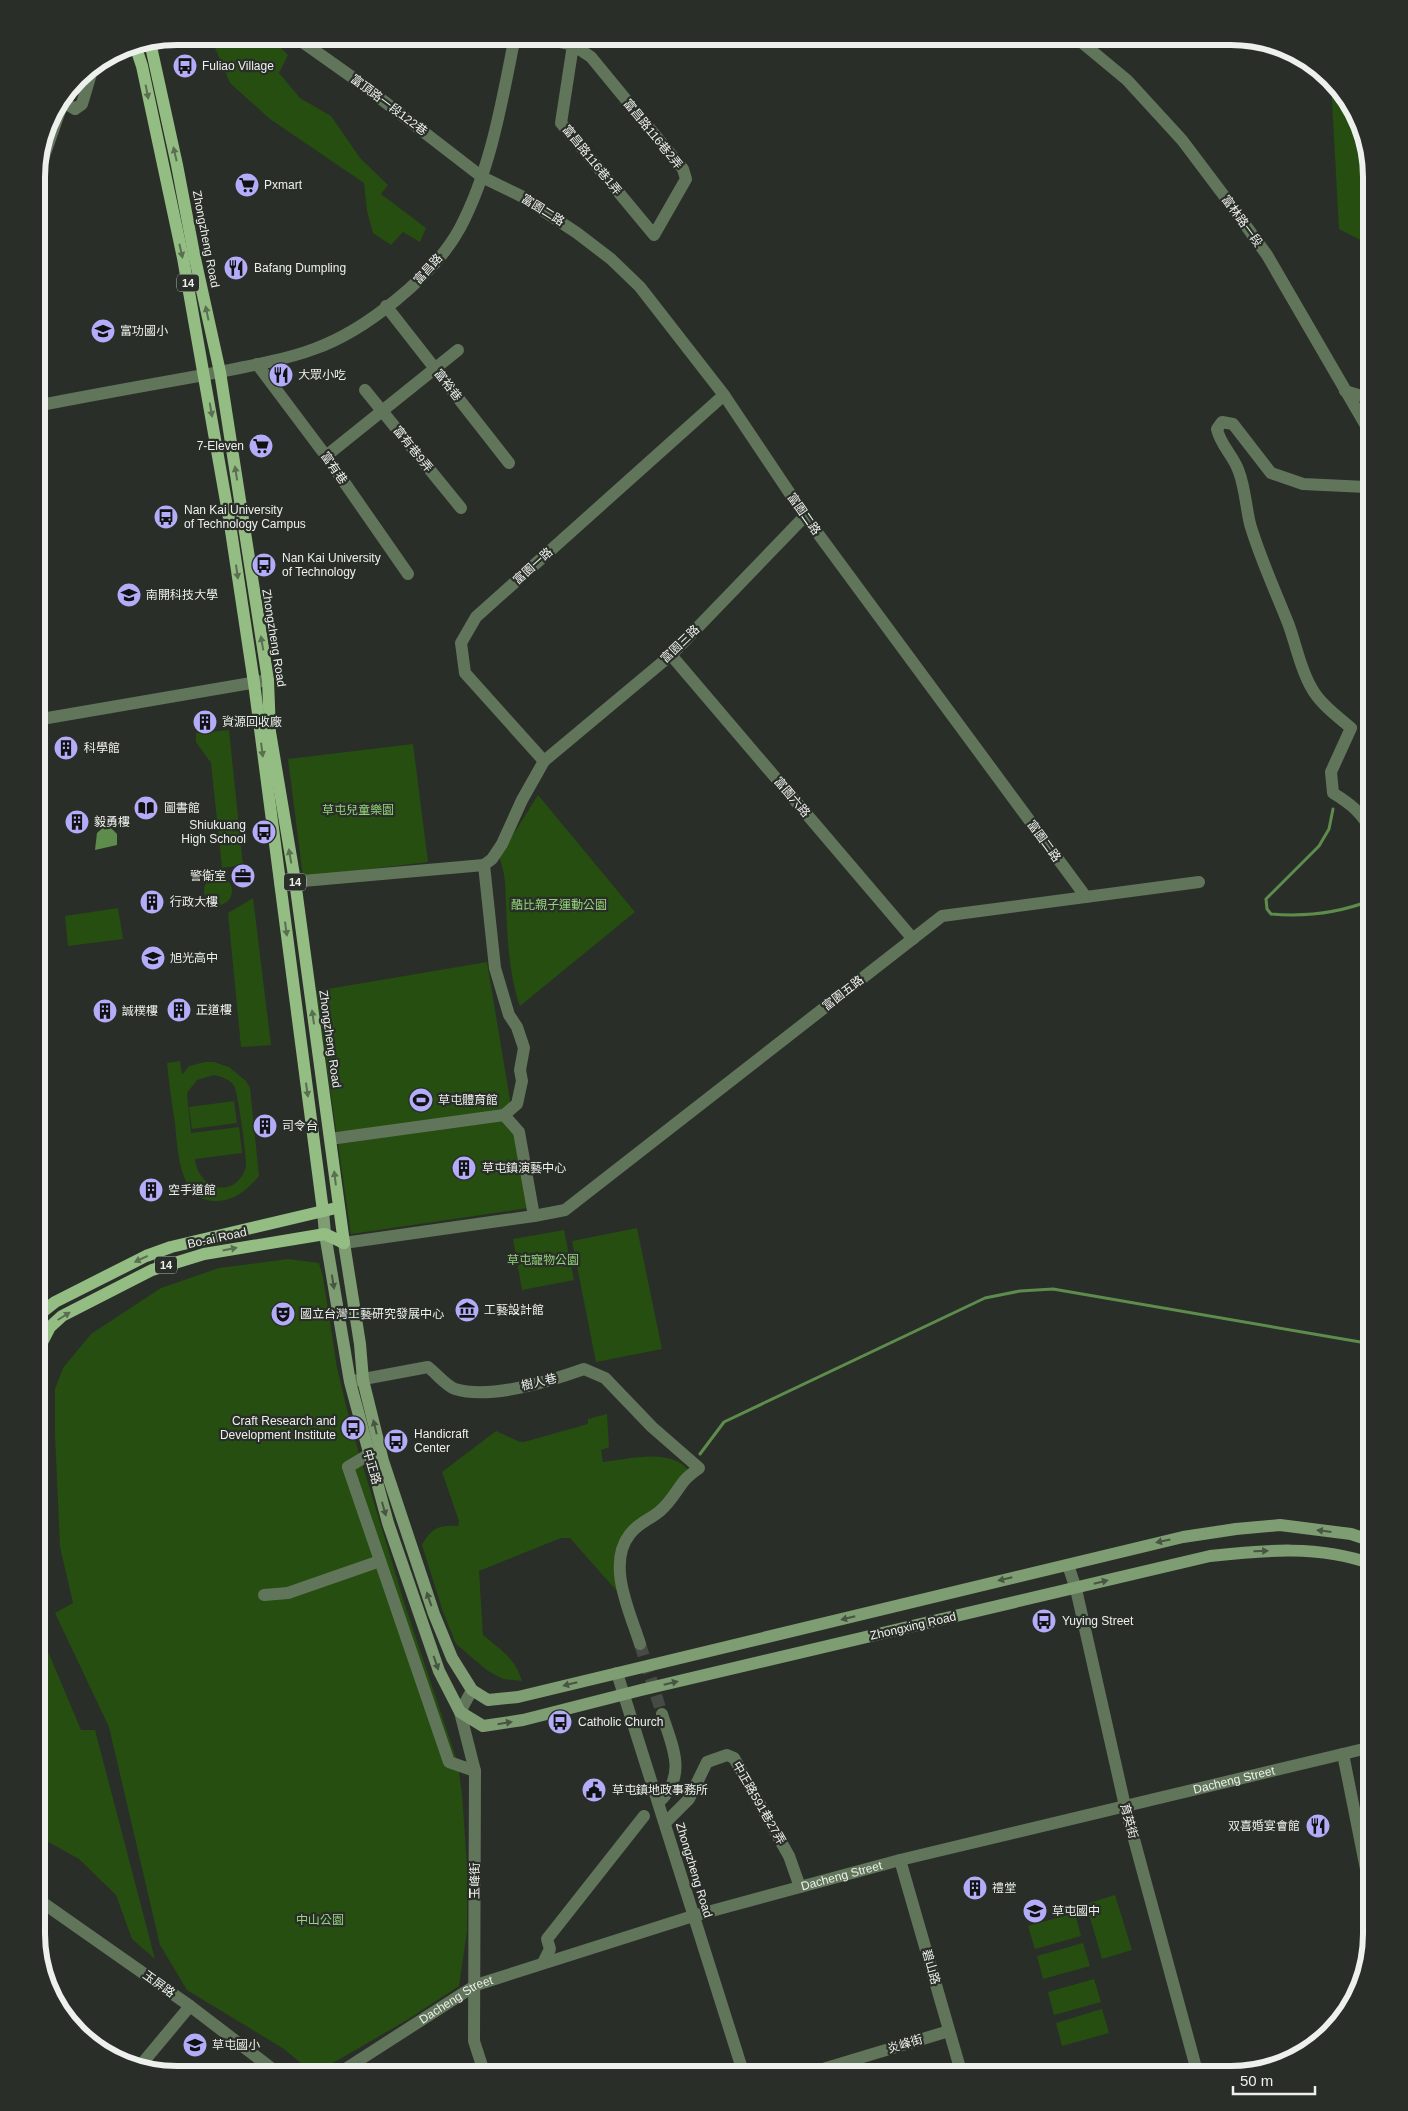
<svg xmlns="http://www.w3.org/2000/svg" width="1408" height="2111" font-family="Helvetica,'Noto Sans TC',sans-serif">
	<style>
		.green { fill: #254e10; fill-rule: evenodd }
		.water { fill: #5e8c4c }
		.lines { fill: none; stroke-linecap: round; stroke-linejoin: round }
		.stream { stroke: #5e8c4c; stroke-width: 3 }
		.street-tunnel { stroke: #474b45; stroke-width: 12; stroke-dasharray: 12 6; stroke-linecap: butt }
		.street { stroke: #61755a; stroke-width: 12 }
		.secondary { stroke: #7e9d72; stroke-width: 12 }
		.primary { stroke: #94bd84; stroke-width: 12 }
		.oneway { fill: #5a6e51 }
		.oneway2 { fill: #475542 }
		.labels { text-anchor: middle; stroke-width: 4.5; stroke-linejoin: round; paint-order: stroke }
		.shield { fill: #2a2e28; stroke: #b2b6b1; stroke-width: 1 }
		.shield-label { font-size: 11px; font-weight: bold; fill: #edf0ec }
		.poi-label { font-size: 12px; fill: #edf0ec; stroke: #2a2e28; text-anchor: start }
		.street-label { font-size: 12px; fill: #edf0ec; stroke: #2a2e28 }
		.park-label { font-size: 12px; fill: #94d47b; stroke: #2a2e28 }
		.rim { fill: none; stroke: #edf0ec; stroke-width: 6 }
	</style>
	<rect width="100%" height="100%" fill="#2a2e28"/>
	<g class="green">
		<path d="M210,36H269L288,55L279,73L300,98L331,116L360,158L388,185L381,194L426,228L420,242L403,232L391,245L373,233L367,211L364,183L270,119L230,83Z"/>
		<path d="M1331,83L1353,107L1372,177V246L1339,229Z"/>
		<path d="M229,730L243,865L222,868L211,763L196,742V733Z"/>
		<path d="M413,744L428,862L303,877L288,759Z"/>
		<path d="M538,795L635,912L520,1006C509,976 507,935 506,902C505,882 506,877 499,857Z"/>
		<circle cx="218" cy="891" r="14"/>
		<path d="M253,898L271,1045L241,1047L228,913Z"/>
		<path d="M118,908L123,939L68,946L65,916Z"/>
		<path d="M44,959L47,979L36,980V960Z"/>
		<path d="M487,962L528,1208L351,1234L316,991Z"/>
		<path d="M180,1061L182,1075L189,1066L205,1062H214L229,1067L246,1081L250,1088L259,1176C248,1189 237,1199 219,1201C179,1204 178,1151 175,1124C172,1104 169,1083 167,1063ZM214,1075C222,1077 230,1079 234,1086C238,1092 246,1153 246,1163C246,1166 245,1171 243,1174C229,1199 198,1187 195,1159L242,1153L239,1127L191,1133L187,1093L197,1080Z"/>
		<path d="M234,1101L237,1123L192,1129L189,1107Z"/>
		<path d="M637,1228L662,1349L596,1362L572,1241Z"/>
		<path d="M564,1230L574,1280L522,1290L513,1239Z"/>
		<path d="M288,1259L319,1263L323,1277L337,1368L352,1430L404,1602L458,1764L462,1794L467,1867V1931L459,1986L407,2020L314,2074L284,2049L187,1990L160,1945L109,1727L55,1613L73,1603L60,1547L55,1435V1389L63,1368L91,1334L161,1288L219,1268Z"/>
		<path d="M607,1414L609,1447L601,1450L603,1462C630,1459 672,1447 690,1472L654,1520L623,1547V1598L570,1538H561L479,1571L483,1635C501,1650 515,1658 522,1681L503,1679L488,1671L456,1644L443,1612L422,1545C432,1527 440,1525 458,1526L459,1521L442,1472L496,1431L520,1442H524L588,1424V1419Z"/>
		<path d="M36,1623L81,1730H95L155,1959L132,1939L116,1895L79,1859L36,1835Z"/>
		<path d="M1115,1895L1132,1950L1102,1959L1086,1904Z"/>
		<path d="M1075,1913L1081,1936L1035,1949L1028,1926Z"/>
		<path d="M1083,1943L1090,1966L1043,1979L1037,1956Z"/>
		<path d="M1094,1979L1101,2002L1054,2015L1048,1992Z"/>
		<path d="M1102,2009L1109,2033L1062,2046L1056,2023Z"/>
	</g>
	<path class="water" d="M107,824L117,834V845L95,850L97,833Z"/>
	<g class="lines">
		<g class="stream">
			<path d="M1333,809L1329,829L1319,846L1266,899L1267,909L1271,914C1306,917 1339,913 1372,900"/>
			<path d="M700,1454L724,1422L985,1298L1020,1291L1053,1289L1372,1344"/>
		</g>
		<path class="street-tunnel" d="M640,1644L662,1714"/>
		<g class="street">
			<path d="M294,36L359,82L482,177L521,196L577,233L611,259L640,287L724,395L805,516L1086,897"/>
			<path d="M532,36L573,45L591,57L683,169L686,179L654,235L561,123L573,45"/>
			<path d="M1074,36L1127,80L1182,140L1231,205L1267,255L1372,436"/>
			<path d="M37,176L63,102L75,109L82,104L93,67"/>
			<path d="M386,306L509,463"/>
			<path d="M257,364L326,456L408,574"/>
			<path d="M365,390L461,508"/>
			<path d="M1345,391L1365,397L1372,405"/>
			<path d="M36,406C92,395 148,385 204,375C238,368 282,361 314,349C365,331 434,276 460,228C491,169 502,101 515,36"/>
			<path d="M326,456L458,350"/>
			<path d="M671,655L913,939"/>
			<path d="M36,720L268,680"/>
			<path d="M544,761L465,673L461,643L476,617L724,395"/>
			<path d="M1372,832C1362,813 1351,804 1333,793L1331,772L1351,728C1337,716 1320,704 1311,687C1300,668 1296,644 1288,623C1275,590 1260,558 1250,524C1246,507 1245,488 1239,472C1234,456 1220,445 1217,429L1222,422L1233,424L1271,473L1303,484L1366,487L1372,479"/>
			<path d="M280,883L484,865"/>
			<path d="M504,1115L517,1104L522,1081L520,1070L524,1048L517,1027L509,1015L495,968L484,865L492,859L502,844L522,800L544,761L671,655L805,516"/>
			<path d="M330,1139L504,1115L519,1132L534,1216L344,1243"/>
			<path d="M534,1216L565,1210L942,916L1199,882"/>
			<path d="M353,1381L428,1367C436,1373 446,1386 455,1389C491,1400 550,1381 584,1369L605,1378L652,1427L699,1468C694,1472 688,1476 684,1481C676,1491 671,1502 660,1511C651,1519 638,1523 630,1534C606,1564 630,1612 640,1644"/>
			<path d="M379,1453L368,1455L348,1467L449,1762L475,1771"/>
			<path d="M1068,1565L1076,1589L1125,1806L1198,2075"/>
			<path d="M264,1595L288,1593L380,1561"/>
			<path d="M617,1673L744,2075"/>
			<path d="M472,1690L460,1712L475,1771L474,2041L485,2075"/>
			<path d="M1343,1754L1372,1899"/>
			<path d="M659,1802C688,1775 672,1746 662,1714"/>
			<path d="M665,1823L689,1799L707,1762L727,1755L734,1758L789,1856L800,1887"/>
			<path d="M900,1860L962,2075"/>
			<path d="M36,1898L190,2006L279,2074"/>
			<path d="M36,1918L45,1905"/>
			<path d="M543,1963L550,1949L547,1939L644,1816"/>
			<path d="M140,2066L190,2006"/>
			<path id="s1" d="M336,2075L476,1985L693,1916L900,1860L1372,1747"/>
			<path d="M803,2075L949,2031"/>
		</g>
		<g class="secondary">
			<path d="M323,1211L325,1234L350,1382L388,1523L439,1671L460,1712L483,1726L523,1720L641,1690L1210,1556C1265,1550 1319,1545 1372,1564"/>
			<path d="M344,1243L360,1344L363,1380L383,1461L434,1614L452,1658L472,1690L488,1700L518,1697L1183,1537L1236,1529L1280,1525L1351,1534L1372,1541"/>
		</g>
		<g class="primary">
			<path d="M150,42L177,165L194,254L220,372L268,680L270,732L295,881L344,1243"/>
			<path d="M135,45L142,66L183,258L230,524L254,683L323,1211"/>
			<path d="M36,1317L55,1302L146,1256L171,1247L332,1209"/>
			<path d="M36,1354L50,1327L62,1316L152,1270L204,1254L325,1234L344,1243"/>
		</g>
	</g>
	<defs><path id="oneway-solid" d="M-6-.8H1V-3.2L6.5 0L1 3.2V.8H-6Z" transform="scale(1.25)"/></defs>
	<g class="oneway">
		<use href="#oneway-solid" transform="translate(147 92) rotate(79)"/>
		<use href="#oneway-solid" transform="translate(175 154) rotate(-103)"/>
		<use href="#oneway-solid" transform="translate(181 251) rotate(77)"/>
		<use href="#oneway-solid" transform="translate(207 313) rotate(-102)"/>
		<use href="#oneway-solid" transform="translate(211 410) rotate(80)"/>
		<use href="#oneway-solid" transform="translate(236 473) rotate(-99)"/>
		<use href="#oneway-solid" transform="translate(237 572) rotate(82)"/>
		<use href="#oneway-solid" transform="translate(262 643) rotate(-100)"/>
		<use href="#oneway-solid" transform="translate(262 750) rotate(83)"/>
		<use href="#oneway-solid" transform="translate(290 856) rotate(-100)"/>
		<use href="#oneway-solid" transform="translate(286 929) rotate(82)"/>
		<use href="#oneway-solid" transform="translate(313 1017) rotate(-98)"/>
		<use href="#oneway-solid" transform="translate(307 1090) rotate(82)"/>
		<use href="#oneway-solid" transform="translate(335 1178) rotate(-97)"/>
		<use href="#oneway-solid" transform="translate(230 1249) rotate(-11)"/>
		<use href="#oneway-solid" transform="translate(141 1259) rotate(155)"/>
		<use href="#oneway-solid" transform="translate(64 1316) rotate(-32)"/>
	</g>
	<g class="oneway2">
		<use href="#oneway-solid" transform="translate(333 1282) rotate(81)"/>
		<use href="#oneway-solid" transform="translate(375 1427) rotate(-104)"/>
		<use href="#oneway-solid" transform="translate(384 1509) rotate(74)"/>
		<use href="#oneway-solid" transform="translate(1324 1531) rotate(-173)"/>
		<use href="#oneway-solid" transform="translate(1163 1541) rotate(168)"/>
		<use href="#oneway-solid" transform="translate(1261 1551) rotate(-2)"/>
		<use href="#oneway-solid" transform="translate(1005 1579) rotate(167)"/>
		<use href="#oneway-solid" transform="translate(1101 1582) rotate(-14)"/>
		<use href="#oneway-solid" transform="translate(429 1599) rotate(-109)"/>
		<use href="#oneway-solid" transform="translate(848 1618) rotate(166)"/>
		<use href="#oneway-solid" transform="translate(436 1663) rotate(71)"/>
		<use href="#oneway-solid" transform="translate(671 1683) rotate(-13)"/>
		<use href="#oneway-solid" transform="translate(570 1684) rotate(166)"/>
		<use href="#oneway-solid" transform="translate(505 1723) rotate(-9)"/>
	</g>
	<defs>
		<symbol id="bus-disc" viewBox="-11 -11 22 22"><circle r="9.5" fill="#b3adf9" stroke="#2a2e28"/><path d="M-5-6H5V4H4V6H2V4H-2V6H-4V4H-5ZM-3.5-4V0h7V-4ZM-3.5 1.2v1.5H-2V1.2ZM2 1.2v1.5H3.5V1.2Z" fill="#111"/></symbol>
		<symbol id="supermarket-disc" viewBox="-11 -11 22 22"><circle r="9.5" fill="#b3adf9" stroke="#2a2e28"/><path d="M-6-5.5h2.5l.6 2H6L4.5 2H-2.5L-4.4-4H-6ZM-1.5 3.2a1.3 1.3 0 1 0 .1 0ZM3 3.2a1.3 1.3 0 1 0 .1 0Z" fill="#111"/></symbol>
		<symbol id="restaurant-disc" viewBox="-11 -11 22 22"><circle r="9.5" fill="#b3adf9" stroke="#2a2e28"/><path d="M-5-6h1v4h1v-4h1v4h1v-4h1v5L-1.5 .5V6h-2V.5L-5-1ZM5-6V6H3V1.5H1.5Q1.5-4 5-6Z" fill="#111"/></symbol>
		<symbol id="school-disc" viewBox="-11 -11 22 22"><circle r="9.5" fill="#b3adf9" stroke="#2a2e28"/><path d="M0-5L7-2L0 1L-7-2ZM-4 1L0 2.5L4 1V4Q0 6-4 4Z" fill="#111"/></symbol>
		<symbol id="university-disc" viewBox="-11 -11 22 22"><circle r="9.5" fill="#b3adf9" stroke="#2a2e28"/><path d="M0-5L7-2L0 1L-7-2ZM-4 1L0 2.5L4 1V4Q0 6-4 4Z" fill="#111"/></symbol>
		<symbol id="building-disc" viewBox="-11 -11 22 22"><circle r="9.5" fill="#b3adf9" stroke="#2a2e28"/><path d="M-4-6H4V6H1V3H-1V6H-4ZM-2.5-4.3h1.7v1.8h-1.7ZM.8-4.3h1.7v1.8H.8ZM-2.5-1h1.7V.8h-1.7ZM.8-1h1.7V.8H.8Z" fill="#111"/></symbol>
		<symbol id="library-disc" viewBox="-11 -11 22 22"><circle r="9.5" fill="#b3adf9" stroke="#2a2e28"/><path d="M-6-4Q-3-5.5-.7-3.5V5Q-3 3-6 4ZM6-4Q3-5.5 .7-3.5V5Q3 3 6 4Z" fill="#111"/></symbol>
		<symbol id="office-disc" viewBox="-11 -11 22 22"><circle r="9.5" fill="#b3adf9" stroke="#2a2e28"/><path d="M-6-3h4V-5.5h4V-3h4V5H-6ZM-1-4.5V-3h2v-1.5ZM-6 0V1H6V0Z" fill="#111"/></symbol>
		<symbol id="stadium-disc" viewBox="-11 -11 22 22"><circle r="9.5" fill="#b3adf9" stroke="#2a2e28"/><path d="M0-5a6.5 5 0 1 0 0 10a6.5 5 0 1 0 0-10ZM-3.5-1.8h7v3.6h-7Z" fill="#111"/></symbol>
		<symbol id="museum-disc" viewBox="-11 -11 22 22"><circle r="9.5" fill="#b3adf9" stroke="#2a2e28"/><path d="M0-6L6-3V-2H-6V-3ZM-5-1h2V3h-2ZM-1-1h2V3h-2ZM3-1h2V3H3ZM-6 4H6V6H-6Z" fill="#111"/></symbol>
		<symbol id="theatre-disc" viewBox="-11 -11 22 22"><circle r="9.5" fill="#b3adf9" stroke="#2a2e28"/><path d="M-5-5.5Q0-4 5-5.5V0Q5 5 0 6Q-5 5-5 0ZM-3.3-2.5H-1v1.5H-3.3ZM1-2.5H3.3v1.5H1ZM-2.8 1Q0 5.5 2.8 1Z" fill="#111"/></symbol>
		<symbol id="civic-disc" viewBox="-11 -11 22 22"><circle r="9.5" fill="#b3adf9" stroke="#2a2e28"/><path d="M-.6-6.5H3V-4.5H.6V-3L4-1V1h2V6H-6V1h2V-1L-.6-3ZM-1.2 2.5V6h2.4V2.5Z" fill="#111"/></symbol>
	</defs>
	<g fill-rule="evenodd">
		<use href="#bus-disc" x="171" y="52" width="28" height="28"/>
		<use href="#supermarket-disc" x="233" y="171" width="28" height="28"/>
		<use href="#restaurant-disc" x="222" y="254" width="28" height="28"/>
		<use href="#school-disc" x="89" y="317" width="28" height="28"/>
		<use href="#restaurant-disc" x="267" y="361" width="28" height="28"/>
		<use href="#supermarket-disc" x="247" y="432" width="28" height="28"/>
		<use href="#bus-disc" x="152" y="503" width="28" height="28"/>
		<use href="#bus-disc" x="250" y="551" width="28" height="28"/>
		<use href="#university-disc" x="115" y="581" width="28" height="28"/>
		<use href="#building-disc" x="191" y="708" width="28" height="28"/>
		<use href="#building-disc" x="52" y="734" width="28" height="28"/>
		<use href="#library-disc" x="132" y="794" width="28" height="28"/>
		<use href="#building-disc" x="63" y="808" width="28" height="28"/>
		<use href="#bus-disc" x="250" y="818" width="28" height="28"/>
		<use href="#office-disc" x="229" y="862" width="28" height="28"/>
		<use href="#building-disc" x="138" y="888" width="28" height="28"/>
		<use href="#school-disc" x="139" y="944" width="28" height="28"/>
		<use href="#building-disc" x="165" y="996" width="28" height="28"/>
		<use href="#building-disc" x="91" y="997" width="28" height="28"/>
		<use href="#stadium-disc" x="407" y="1086" width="28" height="28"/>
		<use href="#building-disc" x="251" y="1112" width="28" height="28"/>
		<use href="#building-disc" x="450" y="1154" width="28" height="28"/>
		<use href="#building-disc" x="137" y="1176" width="28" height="28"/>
		<use href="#museum-disc" x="453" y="1296" width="28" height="28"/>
		<use href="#theatre-disc" x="269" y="1300" width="28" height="28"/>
		<use href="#bus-disc" x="339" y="1414" width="28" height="28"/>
		<use href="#bus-disc" x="382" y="1427" width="28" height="28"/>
		<use href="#bus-disc" x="1030" y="1607" width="28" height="28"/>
		<use href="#bus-disc" x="546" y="1708" width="28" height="28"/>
		<use href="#civic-disc" x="580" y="1776" width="28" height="28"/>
		<use href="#restaurant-disc" x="1304" y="1812" width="28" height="28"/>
		<use href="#building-disc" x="961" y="1874" width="28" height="28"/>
		<use href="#school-disc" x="1021" y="1897" width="28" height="28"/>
		<use href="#school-disc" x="181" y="2031" width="28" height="28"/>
	</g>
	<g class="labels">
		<g class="shield">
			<rect x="177" y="274.5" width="22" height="17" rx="4"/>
			<rect x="284" y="873.5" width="22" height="17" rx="4"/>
			<rect x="155" y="1256.5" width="22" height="17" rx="4"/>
		</g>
		<g class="shield-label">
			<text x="188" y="287">14</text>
			<text x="295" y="886">14</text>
			<text x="166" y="1269">14</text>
		</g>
		<g class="poi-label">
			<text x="202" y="70">Fuliao Village</text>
			<text x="264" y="189">Pxmart</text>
			<text x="254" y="272">Bafang Dumpling</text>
			<text x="120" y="335">富功國小</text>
			<text x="298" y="379">大眾小吃</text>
			<text x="244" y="450" text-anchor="end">7-Eleven</text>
			<text x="184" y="514">Nan Kai University<tspan x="184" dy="14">of Technology Campus</tspan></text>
			<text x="282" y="562">Nan Kai University<tspan x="282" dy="14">of Technology</tspan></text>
			<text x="146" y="599">南開科技大學</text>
			<text x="222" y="726">資源回收廠</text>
			<text x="84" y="752">科學館</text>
			<text x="164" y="812">圖書館</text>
			<text x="94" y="826">毅勇樓</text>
			<text x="246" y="829" text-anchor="end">Shiukuang<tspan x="246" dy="14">High School</tspan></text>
			<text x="226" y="880" text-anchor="end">警衛室</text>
			<text x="170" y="906">行政大樓</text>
			<text x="170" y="962">旭光高中</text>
			<text x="196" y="1014">正道樓</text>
			<text x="122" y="1015">誠樸樓</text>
			<text x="438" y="1104">草屯體育館</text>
			<text x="282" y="1130">司令台</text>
			<text x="482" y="1172">草屯鎮演藝中心</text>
			<text x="168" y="1194">空手道館</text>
			<text x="484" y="1314">工藝設計館</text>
			<text x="300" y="1318">國立台灣工藝研究發展中心</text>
			<text x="336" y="1425" text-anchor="end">Craft Research and<tspan x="336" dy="14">Development Institute</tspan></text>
			<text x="414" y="1438">Handicraft<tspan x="414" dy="14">Center</tspan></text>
			<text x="1062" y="1625">Yuying Street</text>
			<text x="578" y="1726">Catholic Church</text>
			<text x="612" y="1794">草屯鎮地政事務所</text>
			<text x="1300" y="1830" text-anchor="end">双喜婚宴會館</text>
			<text x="992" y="1892">禮堂</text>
			<text x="1052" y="1915">草屯國中</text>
			<text x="212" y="2049">草屯國小</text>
		</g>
		<g class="street-label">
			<text transform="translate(389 105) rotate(37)" y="4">富頂路一段122巷</text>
			<text transform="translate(653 134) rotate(51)" y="4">富昌路116巷2弄</text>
			<text transform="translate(592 160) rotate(51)" y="4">富昌路116巷1弄</text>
			<text transform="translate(543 210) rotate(32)" y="4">富園二路</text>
			<text transform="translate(1242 221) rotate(54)" y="4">富林路一段</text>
			<text transform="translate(206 239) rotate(79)" y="4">Zhongzheng Road</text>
			<text transform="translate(428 269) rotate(-48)" y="4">富昌路</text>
			<text transform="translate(448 385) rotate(52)" y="4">富裕巷</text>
			<text transform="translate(413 449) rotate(51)" y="4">富有巷9弄</text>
			<text transform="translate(334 468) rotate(55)" y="4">富有巷</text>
			<text transform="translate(804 514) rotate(55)" y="4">富園二路</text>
			<text transform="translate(533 566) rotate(-42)" y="4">富園一路</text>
			<text transform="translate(274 638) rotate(81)" y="4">Zhongzheng Road</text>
			<text transform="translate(680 644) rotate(-44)" y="4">富園三路</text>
			<text transform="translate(792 797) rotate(50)" y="4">富園六路</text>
			<text transform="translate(1044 841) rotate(54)" y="4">富園二路</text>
			<text transform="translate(843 993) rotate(-38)" y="4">富園五路</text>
			<text transform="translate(330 1039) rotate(82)" y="4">Zhongzheng Road</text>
			<text transform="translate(217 1238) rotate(-12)" y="4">Bo-ai Road</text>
			<text transform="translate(539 1382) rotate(-13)" y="4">樹人巷</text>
			<text transform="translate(372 1467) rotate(74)" y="4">中正路</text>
			<text transform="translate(913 1626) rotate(-13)" y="4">Zhongxing Road</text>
			<text dy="4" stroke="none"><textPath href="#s1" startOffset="952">Dacheng Street</textPath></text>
			<text transform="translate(759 1803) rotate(60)" y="4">中正路591巷27弄</text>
			<text transform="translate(1129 1821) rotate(75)" y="4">育英街</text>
			<text transform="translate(694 1870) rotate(73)" y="4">Zhongzheng Road</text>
			<text dy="4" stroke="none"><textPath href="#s1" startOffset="548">Dacheng Street</textPath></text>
			<text transform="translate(475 1881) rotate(-90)" y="4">玉峰街</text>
			<text transform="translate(931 1967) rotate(74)" y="4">碧山路</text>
			<text transform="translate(159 1984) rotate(36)" y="4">玉屏路</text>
			<text dy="4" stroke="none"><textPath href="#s1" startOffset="142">Dacheng Street</textPath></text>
			<text transform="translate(905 2044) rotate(-17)" y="4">炎峰街</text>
		</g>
		<g class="park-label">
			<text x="358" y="814">草屯兒童樂園</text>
			<text x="559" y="909">酷比親子運動公園</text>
			<text x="543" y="1264">草屯寵物公園</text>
			<text x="320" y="1924">中山公園</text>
		</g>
	</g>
	<path d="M0 0H1408V2111H0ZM177 45H1231A132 132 0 0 1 1363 177V1934A132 132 0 0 1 1231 2066H177A132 132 0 0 1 45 1934V177A132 132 0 0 1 177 45Z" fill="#2a2e28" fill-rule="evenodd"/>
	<path class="rim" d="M177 45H1231A132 132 0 0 1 1363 177V1934A132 132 0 0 1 1231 2066H177A132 132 0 0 1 45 1934V177A132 132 0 0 1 177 45Z"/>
	<path d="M1233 2086v8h82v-8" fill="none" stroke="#edf0ec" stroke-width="2.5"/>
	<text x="1240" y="2086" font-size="15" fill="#edf0ec" stroke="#2a2e28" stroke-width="4" paint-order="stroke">50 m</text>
</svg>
